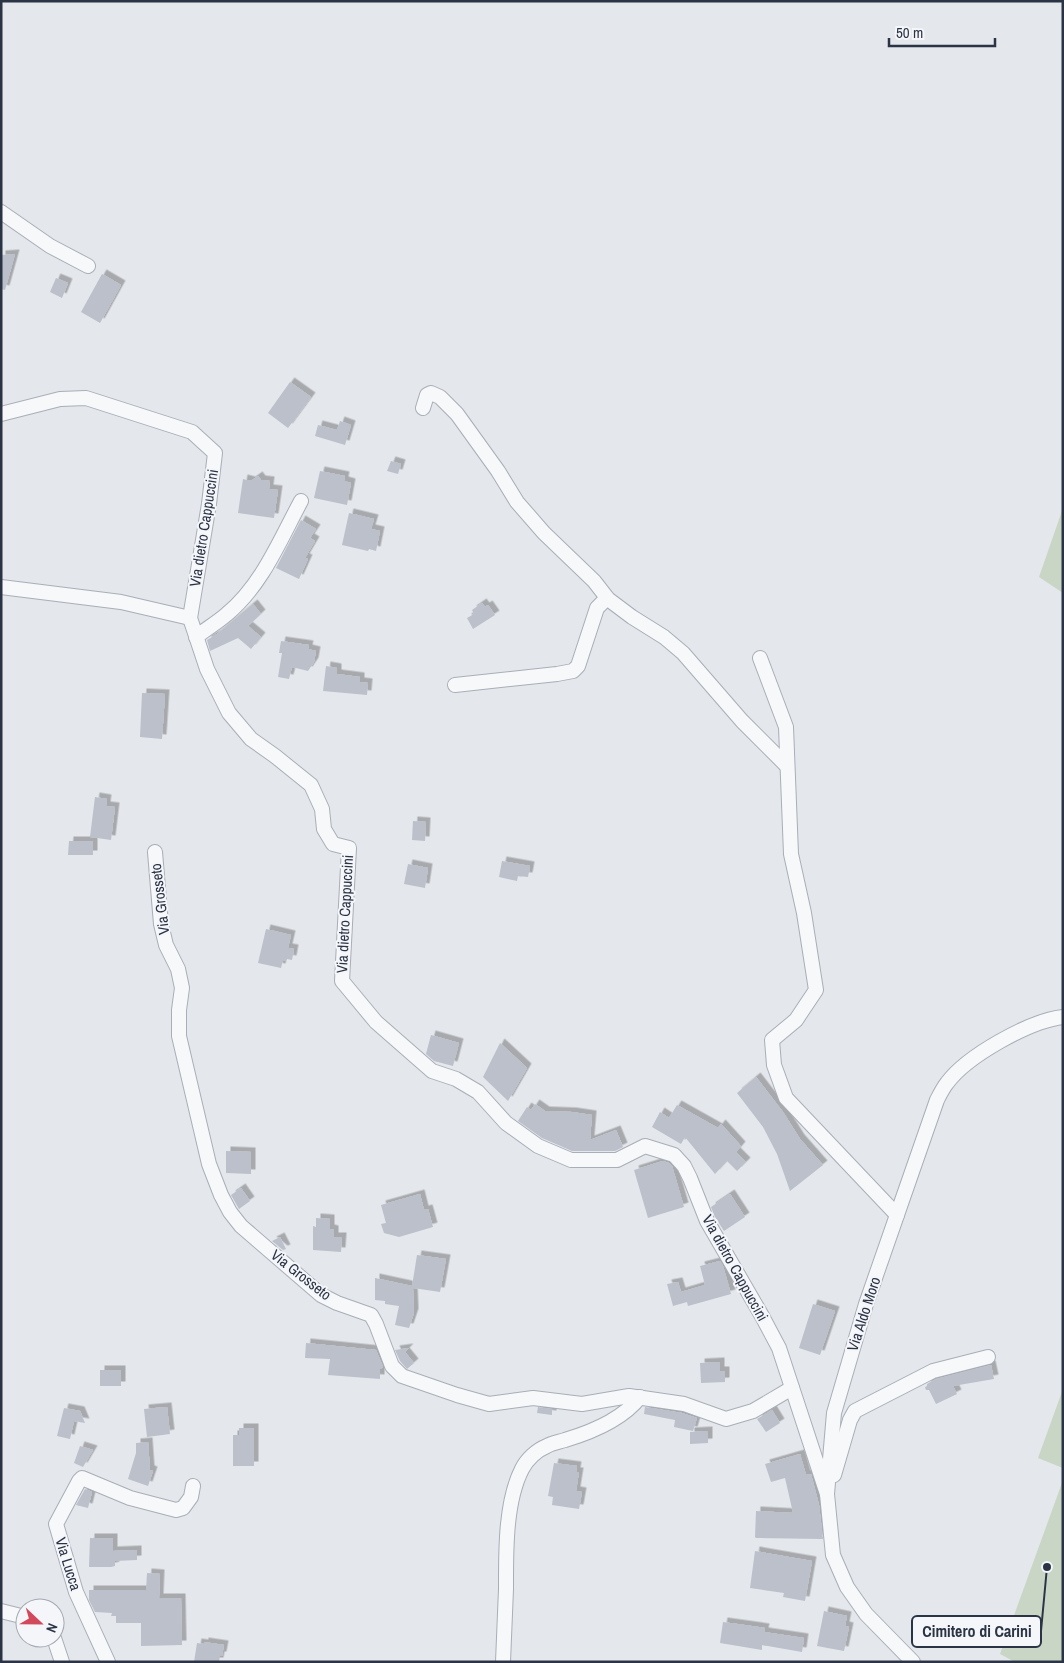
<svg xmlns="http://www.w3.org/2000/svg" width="1064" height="1663" font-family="'Archivo Narrow',sans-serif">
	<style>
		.green { fill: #c9d6c5 }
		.building { fill: #bbc0ca; filter: url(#shadow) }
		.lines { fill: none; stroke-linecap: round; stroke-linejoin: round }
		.minor-casing { stroke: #a9aeb7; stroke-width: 16 }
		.minor { stroke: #f7f8fa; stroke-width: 14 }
		.labels { text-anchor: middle; stroke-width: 4; stroke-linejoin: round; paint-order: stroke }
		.street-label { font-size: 15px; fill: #2b3445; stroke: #f4f6f9 }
		.leader { fill: none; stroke: #2b3445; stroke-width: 2 }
		.callout-dot { fill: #2b3445; stroke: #f4f6f9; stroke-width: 2 }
		.callout { fill: #f4f6f9; stroke: #2b3445; stroke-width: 2 }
		.callout-label { font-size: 16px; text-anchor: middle; font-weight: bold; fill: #2b3445 }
	</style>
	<defs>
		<filter id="shadow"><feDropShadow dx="4.5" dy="-4.5" stdDeviation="0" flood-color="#0004"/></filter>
	</defs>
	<rect width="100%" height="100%" fill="#e4e7ec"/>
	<g class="green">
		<path d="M1063,508V593L1039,577Z"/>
		<path d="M1063,1389V1468L1038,1458Z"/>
		<path d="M1063,1480V1660L1060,1662H1015L1000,1654Z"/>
	</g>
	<g class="building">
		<path d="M15,254L5,290L1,289V255Z"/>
		<path d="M102,274L121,285L100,323L81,312Z"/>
		<path d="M56,278L68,283L62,298L50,292Z"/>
		<path d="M290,382L311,397L288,428L268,413Z"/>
		<path d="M340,421L351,425L345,445L315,436L318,425L337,430Z"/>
		<path d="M391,461L401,464L398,474L387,471Z"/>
		<path d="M320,471L345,476L344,481L351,483L347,505L314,498Z"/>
		<path d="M258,476L261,480L270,481L269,489L278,490L274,518L238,513L243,479L251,481Z"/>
		<path d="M349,513L374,519L371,529L380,531L376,551L369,549L368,551L342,545Z"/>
		<path d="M301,520L316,529L310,538L315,541L305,558L308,559L299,579L276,568Z"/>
		<path d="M482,603L485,607L488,605L495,615L473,629L467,618L474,614L472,610Z"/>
		<path d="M253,604L261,614L248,626L261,637L251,649L238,638L210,651L207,640L217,634Z"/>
		<path d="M281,641L309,645L308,649L316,651L314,662L308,671L292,667L289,679L278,677L282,653H279Z"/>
		<path d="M326,666L337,668V674L360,677V682L368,683L367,695L323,691Z"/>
		<path d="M142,693L165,694L162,739L140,737Z"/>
		<path d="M95,797L107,799L106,806L115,807L111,840L90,837Z"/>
		<path d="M413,821L426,822L425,841L412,840Z"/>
		<path d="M69,841H93V855H68Z"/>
		<path d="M502,861L530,866L528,877L518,876L517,881L499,877Z"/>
		<path d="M408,864L428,868L425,888L404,884Z"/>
		<path d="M266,929L291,935L288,948L294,949L292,960L287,959L286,961L283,960L281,968L258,963Z"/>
		<path d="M431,1035L459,1043L453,1066L434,1061L426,1054Z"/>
		<path d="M500,1043L527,1068L508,1101L483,1077Z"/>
		<path d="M756,1077L783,1112L800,1139L823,1165L790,1191L777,1154L763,1127L737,1093Z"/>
		<path d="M535,1104L545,1111L572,1112L592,1115L590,1140L616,1130L623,1147L615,1151H572L542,1138L518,1121L527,1107L531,1110Z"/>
		<path d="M677,1105L718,1128L721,1124L741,1146L736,1152L746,1162L737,1171L727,1161L715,1174L685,1137L681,1144L652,1127L660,1112L669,1118Z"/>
		<path d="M226,1151L251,1152V1174L226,1173Z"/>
		<path d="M663,1161L669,1163L672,1166L684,1207L648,1218L634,1170Z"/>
		<path d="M241,1188L250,1201L239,1209L231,1195Z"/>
		<path d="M420,1194L424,1210L428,1209L433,1227L399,1237L384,1233L381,1224L386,1223L381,1205Z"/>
		<path d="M730,1194L745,1217L724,1231L715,1217L711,1207Z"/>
		<path d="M316,1218L330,1219V1229L334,1230V1237H342L341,1252L313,1250V1226L316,1227Z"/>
		<path d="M280,1237L286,1249L283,1250L272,1241Z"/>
		<path d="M417,1255L446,1259L440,1292L413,1288L414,1313L409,1328L395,1325L399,1306L385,1304V1301L375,1300V1278L412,1286Z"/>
		<path d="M720,1261L723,1266L731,1294L688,1306L687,1302L673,1306L667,1284L678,1282L681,1292L705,1285L700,1266Z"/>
		<path d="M813,1304L835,1311L820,1355L799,1348Z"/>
		<path d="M306,1343L376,1350L383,1367L380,1369V1379L328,1375L330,1359L305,1358Z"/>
		<path d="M409,1348L405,1352L414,1363L407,1369L400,1361L395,1350Z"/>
		<path d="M720,1362V1371H725V1382L701,1383L700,1363Z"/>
		<path d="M991,1365L994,1379L953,1386L957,1394L936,1404L929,1390H926L925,1387L927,1386V1384L936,1379Z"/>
		<rect x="100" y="1370" width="21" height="16"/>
		<path d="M167,1407L170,1434L147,1437L144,1409Z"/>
		<path d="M538,1407L552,1409V1415L537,1413Z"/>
		<path d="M645,1407L682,1413L697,1418L693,1431L674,1427L675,1420L644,1414Z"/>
		<path d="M64,1408L80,1411L85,1423L74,1421L70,1439L57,1436Z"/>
		<path d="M772,1410L780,1423L766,1432L757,1419Z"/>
		<path d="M239,1428H254V1466H233V1435H239Z"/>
		<path d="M708,1431V1443L690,1444V1432Z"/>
		<path d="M148,1442L150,1470L153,1471L148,1486L128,1479L136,1453V1443Z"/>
		<path d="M80,1446L93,1450L83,1467L74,1463Z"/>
		<path d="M800,1454L806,1475L811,1474L819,1505L823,1539L756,1538L755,1537L756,1511L793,1513L785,1478L771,1482L765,1464Z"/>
		<path d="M554,1463L577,1466L576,1472H579L576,1491L582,1492L579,1509L552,1505L553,1497L548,1496Z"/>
		<path d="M85,1489L92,1492L88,1508L76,1505Z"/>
		<path d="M90,1538H113V1551L137,1550V1560L115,1561V1566L111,1567H89Z"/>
		<path d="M755,1551L812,1561L805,1601L783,1597L784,1593L750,1588Z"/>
		<path d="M147,1573L160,1574L159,1598H181L182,1645L141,1646V1623H116V1616H111L112,1613L95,1612L89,1600V1590H146Z"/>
		<path d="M824,1611L847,1616L845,1626L849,1627L844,1651L817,1646Z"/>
		<path d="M723,1622L765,1628L764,1632L804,1638L802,1652L762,1645V1650L720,1643Z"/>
		<path d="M204,1642L224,1645L222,1656H220L219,1662H194L197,1643L204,1644Z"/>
	</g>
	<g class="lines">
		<defs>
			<g id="minor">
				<path d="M1,212L50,246L88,266"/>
				<path d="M423,408L427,395L431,393L440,397L457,414L498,471L517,502L544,533L594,581L608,599L632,617L664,637L683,653L742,721L787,766"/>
				<path d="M1,414L60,399L86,398L192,432L215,453L209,504L190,618L207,669L229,713L251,739L275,756L311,785L322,809L324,829L333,844L349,848L342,981L376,1022L432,1071L456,1079L478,1092L506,1123L538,1146L571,1160H617L645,1146L674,1155L684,1166L690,1178L707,1221L762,1316L779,1348L827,1494"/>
				<path d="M1,587L121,602L190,618"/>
				<path d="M196,637C206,629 218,622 227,614C262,585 280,540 301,501"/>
				<path d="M760,658L786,727L791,854L804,913L816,990L796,1020L772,1040L774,1065L786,1098L897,1215"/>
				<path d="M455,685L557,674L573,671L578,666L597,608L607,598"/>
				<path d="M155,852L161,924L166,945L178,969L182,988L179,1010V1036L209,1164L221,1195L230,1212L241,1226L321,1295L337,1303L371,1315L376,1324L392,1366L402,1376L457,1395L489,1404L533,1398L582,1404L629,1396L684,1404L726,1419L753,1411L792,1388"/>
				<path d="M834,1475L850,1420L855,1411L933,1371L988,1357"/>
				<path d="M1,1611L25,1617"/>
				<path d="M54,1638L62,1662"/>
				<path d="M108,1662L76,1592L56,1524L79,1481L82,1478L130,1498L176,1510L183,1508L191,1497L193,1486"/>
				<path d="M503,1662C504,1638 505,1613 506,1589C506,1553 505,1502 522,1469C527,1459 537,1450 547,1446C552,1443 559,1442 565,1440C592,1432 622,1420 640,1397"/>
				<path d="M913,1662L866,1614L847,1587L833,1555L827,1494L834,1413L866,1304L937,1100C940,1094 943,1088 947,1083C967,1056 1029,1021 1063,1017"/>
			</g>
		</defs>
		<use href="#minor" class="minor-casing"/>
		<use href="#minor" class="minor"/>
	</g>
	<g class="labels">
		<g class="street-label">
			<text transform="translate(204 528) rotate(-81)" y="5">Via dietro Cappuccini</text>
			<text transform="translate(160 899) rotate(-97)" y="5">Via Grosseto</text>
			<text transform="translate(345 914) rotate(-87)" y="5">Via dietro Cappuccini</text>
			<text transform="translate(735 1268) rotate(61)" y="5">Via dietro Cappuccini</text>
			<text transform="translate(301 1275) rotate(38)" y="5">Via Grosseto</text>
			<text transform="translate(864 1314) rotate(-72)" y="5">Via Aldo Moro</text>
			<text transform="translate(68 1564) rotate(73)" y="5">Via Lucca</text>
		</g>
	</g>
	<path class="leader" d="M1047 1567L1041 1631"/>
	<circle class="callout-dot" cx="1047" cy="1567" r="5"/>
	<rect class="callout" x="912" y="1616" width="129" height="31" rx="5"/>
	<g class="callout-label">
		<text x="977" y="1637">Cimitero di Carini</text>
	</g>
	<rect width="1064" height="1663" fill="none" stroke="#2b3445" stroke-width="5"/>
	<g transform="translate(40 1623) rotate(112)"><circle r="24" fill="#f4f6f9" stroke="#a4a8b1"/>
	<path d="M0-4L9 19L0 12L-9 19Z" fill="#d1495b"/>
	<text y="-8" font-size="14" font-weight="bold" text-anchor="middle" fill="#2b3445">N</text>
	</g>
	<path d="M889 38v8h106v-8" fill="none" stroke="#2b3445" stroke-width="2.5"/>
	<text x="896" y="38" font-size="15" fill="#2b3445" stroke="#f4f6f9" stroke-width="4" paint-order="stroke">50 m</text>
</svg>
